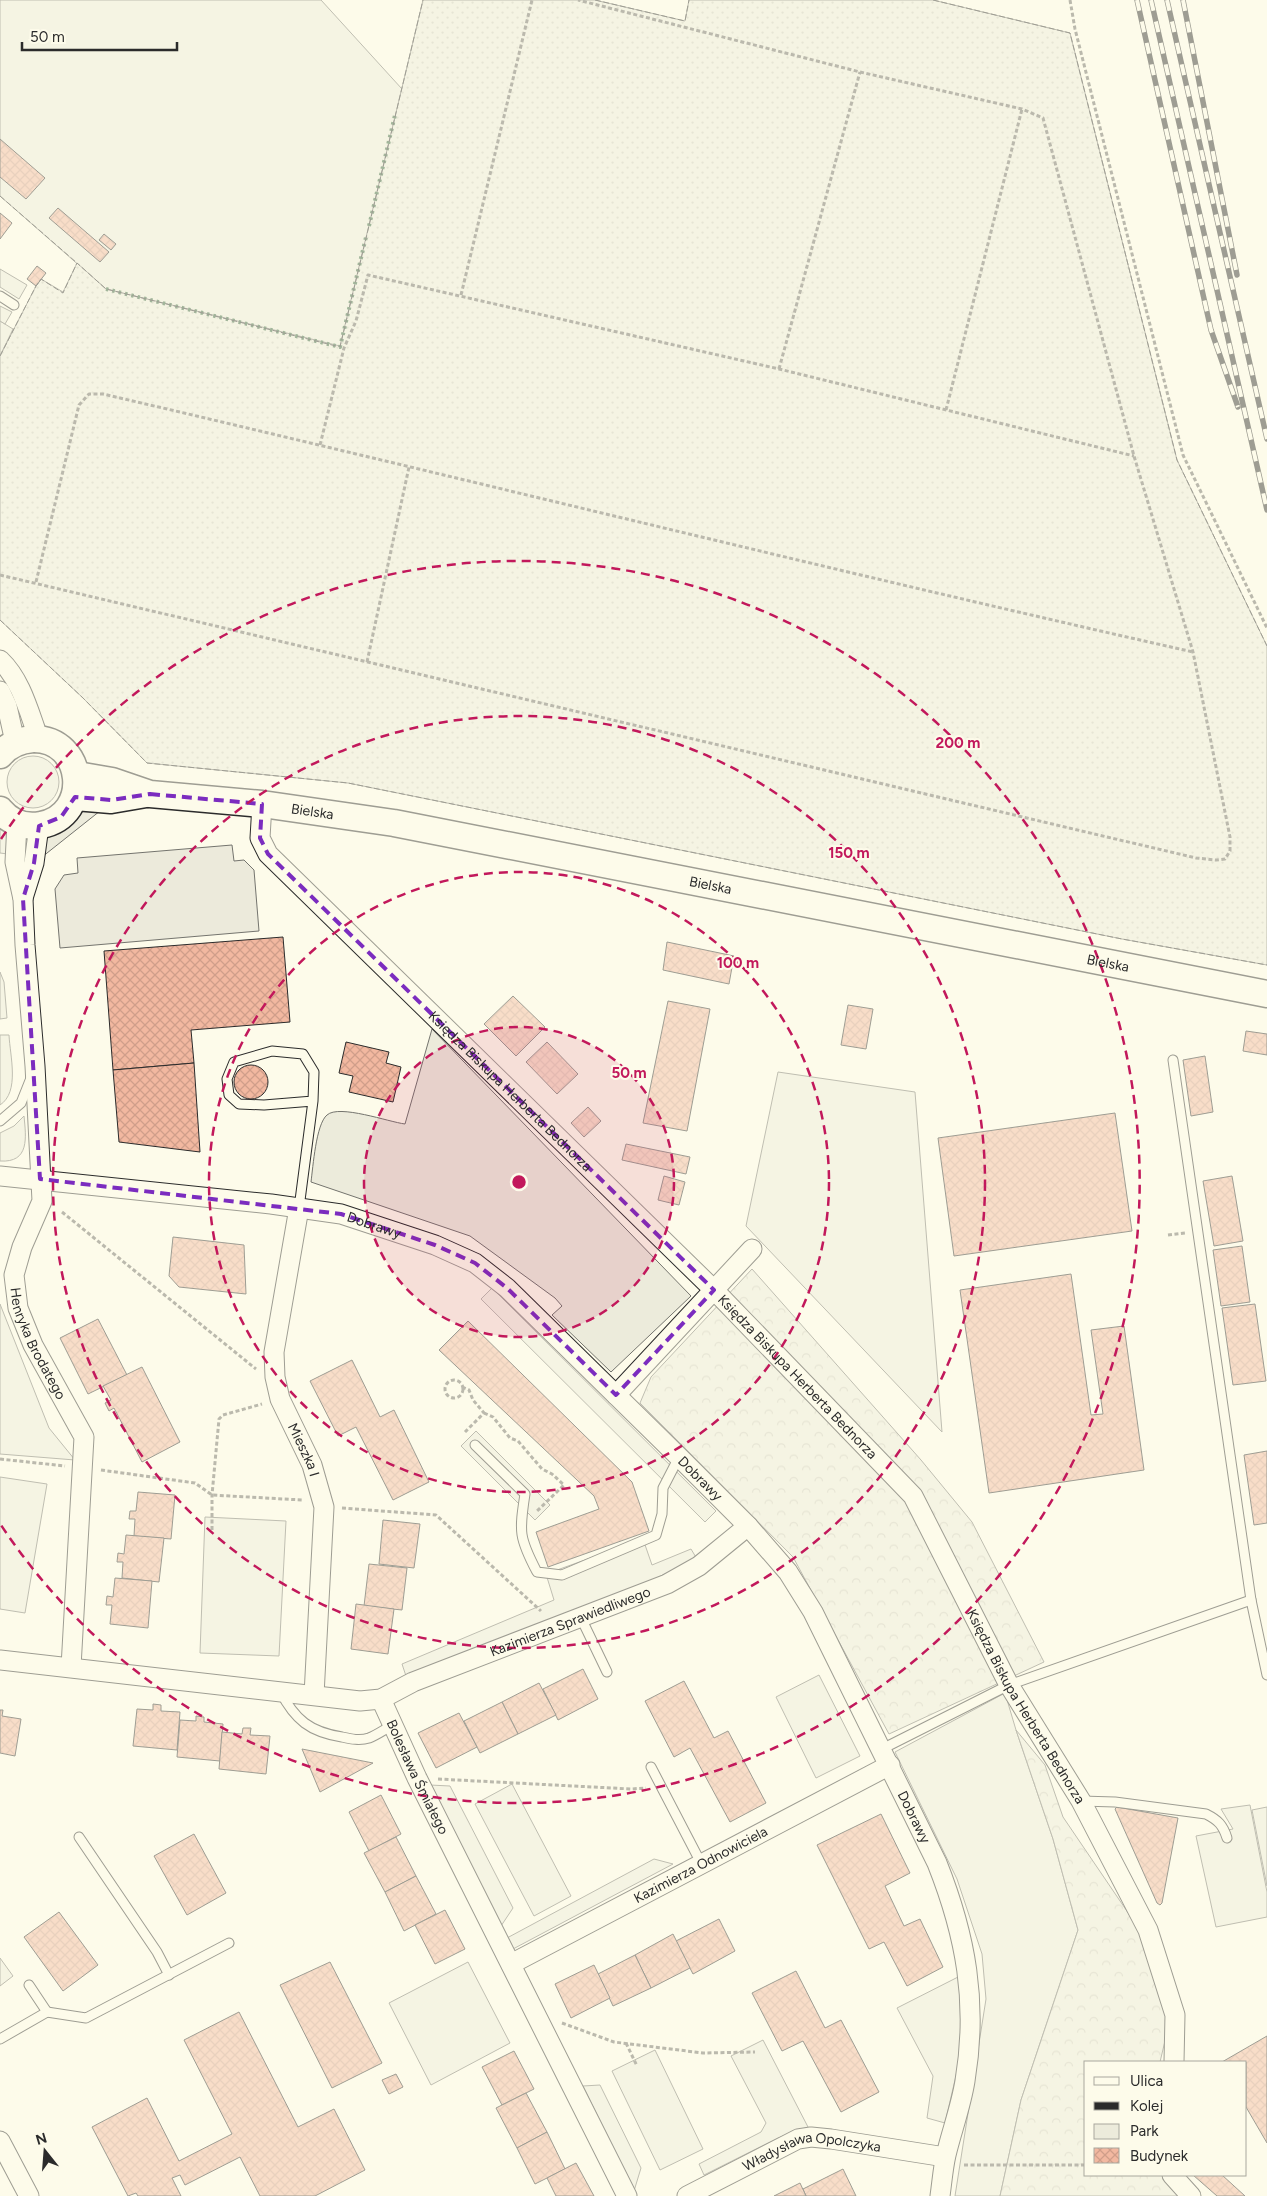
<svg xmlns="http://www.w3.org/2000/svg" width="1267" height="2196" font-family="Figtree,sans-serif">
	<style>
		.green { fill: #ecebdb; stroke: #74746e }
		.forest { fill: url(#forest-crowns); stroke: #74746e }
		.garden { fill: url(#garden-dots); stroke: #74746e }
		.parking { fill: #eceadb; stroke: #74746e }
		.building { fill: url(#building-cross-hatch); stroke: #2b2b2b }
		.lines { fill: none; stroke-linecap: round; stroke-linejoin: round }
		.lane-casing { stroke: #2b2b2b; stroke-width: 11 }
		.street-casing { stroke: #2b2b2b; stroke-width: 21 }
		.secondary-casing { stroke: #2b2b2b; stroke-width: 29 }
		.path { stroke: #6a6964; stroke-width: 3; stroke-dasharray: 4 2.5; stroke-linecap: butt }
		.lane { stroke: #fdfbea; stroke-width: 9 }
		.street { stroke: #fdfbea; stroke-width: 19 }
		.secondary { stroke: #fdfbea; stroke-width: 26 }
		.rail-casing { stroke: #2b2b2b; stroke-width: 5.5 }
		.rail { stroke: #fdfbea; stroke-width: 4; stroke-dasharray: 11; stroke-linecap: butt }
		.hedge { stroke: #34623c; stroke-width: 4; stroke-dasharray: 2.5 4; stroke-linecap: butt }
		.fence { stroke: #2b2b2b; stroke-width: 1; stroke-dasharray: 6 2.5; stroke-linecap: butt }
		.marked { fill: none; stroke: #7b2cbf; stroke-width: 4; stroke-dasharray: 10 6; stroke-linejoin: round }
		.ring { fill: none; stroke: #c2185b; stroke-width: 2.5; stroke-dasharray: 9 6 }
		.labels { text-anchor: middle; stroke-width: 4; stroke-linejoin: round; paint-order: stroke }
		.street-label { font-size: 14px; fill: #2b2b2b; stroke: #fdfbea }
		.centre { fill: #c2185b; stroke: #fdfbea; stroke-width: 2.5 }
		.ring-label { font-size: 15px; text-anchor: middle; font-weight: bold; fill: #c2185b; stroke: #fdfbea; stroke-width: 4; stroke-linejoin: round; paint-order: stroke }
	</style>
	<defs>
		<pattern id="forest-crowns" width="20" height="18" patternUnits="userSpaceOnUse" patternTransform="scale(1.25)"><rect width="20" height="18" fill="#ecebdb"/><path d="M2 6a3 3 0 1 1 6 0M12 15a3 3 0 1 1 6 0" fill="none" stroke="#cbcabc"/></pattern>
		<pattern id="garden-dots" width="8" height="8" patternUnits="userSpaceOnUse" patternTransform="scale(1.25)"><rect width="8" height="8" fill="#ecebdb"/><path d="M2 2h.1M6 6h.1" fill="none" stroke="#cbcabc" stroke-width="1.8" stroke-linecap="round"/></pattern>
		<pattern id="building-cross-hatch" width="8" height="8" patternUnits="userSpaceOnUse" patternTransform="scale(1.25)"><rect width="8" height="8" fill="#f2b8a0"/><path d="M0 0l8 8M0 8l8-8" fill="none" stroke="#d09e8a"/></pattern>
	</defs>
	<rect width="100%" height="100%" fill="#fdfbea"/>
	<g class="green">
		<path d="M0,0H321L402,89L340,347L106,289L0,196Z"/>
		<path d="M0,321L13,329L0,356Z"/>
		<circle cx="33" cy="782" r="26"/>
		<path d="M105,807L42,857L46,840L52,832L77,813L84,810Z"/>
		<path d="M0,824L6,833L8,854L0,853Z"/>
		<path d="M0,972L4,982L7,1018L0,1019Z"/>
		<path d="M432,1029L691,1296L611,1372L552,1315L562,1306L555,1298L470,1236L311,1182C313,1167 316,1124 327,1115C339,1104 389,1122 405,1124Z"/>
		<path d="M0,1035H9C10,1056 20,1092 0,1105Z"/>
		<path d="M24,1116C26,1137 30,1163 0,1161V1133L14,1126Z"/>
		<path d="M0,1304L49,1428L75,1460L0,1454Z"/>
		<path d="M1005,1693L1016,1730L1053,1839L1078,1930L1021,2100L1000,2196H955L986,1999L982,1954L957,1879L895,1752Z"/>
	</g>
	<g class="forest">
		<path d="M752,1269L921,1460L972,1522L1044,1662L889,1734L793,1557L640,1403L651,1377Z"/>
		<path d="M1016,1730L1045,1765L1063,1817L1135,1923L1160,1949L1169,2024L1160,2062H1086V2175H1163L1180,2196H1000L1021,2100L1078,1930L1053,1839Z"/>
	</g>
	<path class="garden" d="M423,0H595L685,21L689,0H933L1070,33L1177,460L1267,646V965L1122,939L348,783L147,763L83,698L0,620V356L36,286L41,279L63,292L77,263L106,289L340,346Z"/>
	<g class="parking">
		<path d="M0,269L27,285L19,299L0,287Z"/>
		<path d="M0,306L12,312L5,324L0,321Z"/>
		<path d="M232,845L234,861L244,860L254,870L259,931L60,948L55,889L64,875L78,873L77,858Z"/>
		<path d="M778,1072L915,1092L942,1432L746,1226Z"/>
		<path d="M492,1288L716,1511L705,1522L481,1299Z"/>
		<path d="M476,1431L550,1505L535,1520L461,1446Z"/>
		<path d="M0,1477L47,1484L25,1613L0,1609Z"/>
		<path d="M205,1517L286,1521L279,1656L200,1653Z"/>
		<path d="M643,1539L652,1565L691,1549L697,1559L648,1582L406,1676L402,1664L554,1600L546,1574Z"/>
		<path d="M819,1675L860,1756L816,1778L776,1697Z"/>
		<path d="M512,1784L571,1896L534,1916L475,1804Z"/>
		<path d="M430,1785L450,1786L513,1908L501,1926Z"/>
		<path d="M1250,1805L1267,1892V1917L1216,1927L1196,1836L1233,1829L1221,1809Z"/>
		<path d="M1267,1807V1886L1252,1810Z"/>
		<path d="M654,1859L673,1864L513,1949L507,1938Z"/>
		<path d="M0,1958L13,1976L0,1986Z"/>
		<path d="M468,1962L510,2043L431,2085L389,2003Z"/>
		<path d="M960,1976L961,2036L958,2067L945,2123L927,2118L933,2076L897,2008Z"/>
		<path d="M763,2040L808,2127L778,2138L704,2175L699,2164L761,2132L766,2123L731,2056Z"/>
		<path d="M655,2050L703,2149L660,2170L612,2071Z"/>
		<path d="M600,2085L641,2168L634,2191L583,2086Z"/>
	</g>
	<g class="building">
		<path d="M0,139L45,178L26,199L0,177Z"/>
		<path d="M58,208L109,252L100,262L49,218Z"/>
		<path d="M0,213L12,223L0,239Z"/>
		<path d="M104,234L116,244L111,250L99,240Z"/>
		<path d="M37,266L46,273L36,286L27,279Z"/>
		<path d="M283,937L290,1022L191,1030L194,1063L113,1070L104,951Z"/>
		<path d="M667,942L734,956L729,984L663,970Z"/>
		<path d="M513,996L545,1027L516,1056L484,1024Z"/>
		<path d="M668,1001L710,1009L687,1131L643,1123Z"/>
		<path d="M848,1005L873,1009L866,1049L841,1045Z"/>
		<path d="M1246,1031L1267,1034V1055L1243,1051Z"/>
		<path d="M346,1042L389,1052L386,1063L401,1067L393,1102L349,1092L353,1076L339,1073Z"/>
		<path d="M547,1042L578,1074L557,1094L526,1062Z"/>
		<path d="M1205,1056L1213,1112L1191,1116L1183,1060Z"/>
		<path d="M194,1063L200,1152L119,1142L113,1070Z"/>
		<circle cx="251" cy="1082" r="17"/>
		<path d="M588,1107L601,1121L584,1137L571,1123Z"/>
		<path d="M1115,1113L1132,1231L954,1256L938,1138Z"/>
		<path d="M626,1144L690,1157L686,1174L622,1160Z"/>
		<path d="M664,1176L685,1182L679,1205L658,1200Z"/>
		<path d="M1232,1176L1243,1241L1214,1246L1203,1181Z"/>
		<path d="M173,1237L244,1245L246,1294L179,1287L169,1276Z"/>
		<path d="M1242,1246L1250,1302L1221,1306L1213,1250Z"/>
		<path d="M1071,1274L1091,1415L1103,1414L1091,1330L1124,1326L1144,1470L989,1493L960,1290Z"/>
		<path d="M1255,1304L1266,1381L1233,1385L1222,1308Z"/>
		<path d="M98,1319L127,1375L88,1394L60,1338Z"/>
		<path d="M468,1321L632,1482L649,1531L548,1567L536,1532L599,1509L594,1496L439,1350Z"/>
		<path d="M352,1360L380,1417L394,1410L429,1482L393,1500L356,1427L338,1436L310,1381Z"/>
		<path d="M142,1367L180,1442L142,1462L114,1408L109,1411L105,1403L111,1400L103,1386Z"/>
		<path d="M1267,1451V1523L1254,1525L1244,1455Z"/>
		<path d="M138,1492L175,1495L171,1539L134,1536L135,1519H129L130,1511H136Z"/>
		<path d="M383,1520L420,1524L414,1568L379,1564Z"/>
		<path d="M126,1535L164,1538L159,1582L122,1578L123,1562H117L118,1553L124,1554Z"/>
		<path d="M369,1564L407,1568L402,1610L364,1606Z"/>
		<path d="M115,1578L152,1581L148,1628L110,1624L112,1605H106L107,1596L113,1597Z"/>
		<path d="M356,1604L394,1609L388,1654L351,1649Z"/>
		<path d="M583,1669L598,1699L558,1720L543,1689Z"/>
		<path d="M684,1681L714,1738L728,1731L766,1803L730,1822L690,1748L674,1757L645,1701Z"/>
		<path d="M539,1683L556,1715L518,1734L502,1702Z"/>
		<path d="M502,1702L518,1734L480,1753L464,1721Z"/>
		<path d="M153,1704L161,1705V1711L180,1712L177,1750L133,1746L137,1709L153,1710Z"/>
		<path d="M0,1710H3L2,1716L21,1719L15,1756L0,1753Z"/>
		<path d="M459,1713L477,1747L436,1768L418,1733Z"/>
		<path d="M196,1716L204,1717V1722L223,1724L220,1761L177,1757L180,1720L196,1721Z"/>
		<path d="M243,1728H251L250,1735L270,1736L266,1774L219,1769L222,1732L242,1734Z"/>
		<path d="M302,1749L373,1763L320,1792Z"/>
		<path d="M381,1795L401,1834L369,1851L349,1812Z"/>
		<path d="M1117,1807L1178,1818L1162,1903L1160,1905L1157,1903L1115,1809Z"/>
		<path d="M881,1814L910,1873L885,1886L904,1926L920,1919L943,1967L907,1986L884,1942L869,1949L817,1845Z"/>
		<path d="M194,1834L226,1893L187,1915L154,1856Z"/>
		<path d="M396,1837L416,1876L385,1892L364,1853Z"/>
		<path d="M416,1876L436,1914L404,1931L385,1892Z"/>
		<path d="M445,1910L465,1949L435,1964L415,1925Z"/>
		<path d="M59,1912L98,1965L63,1991L24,1937Z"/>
		<path d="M719,1919L735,1951L693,1974L676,1941Z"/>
		<path d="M673,1934L690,1968L651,1988L635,1955Z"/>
		<path d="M635,1955L651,1988L613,2006L598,1974Z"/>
		<path d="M330,1962L382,2063L332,2088L280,1985Z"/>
		<path d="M594,1965L610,1998L571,2018L555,1984Z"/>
		<path d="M796,1971L825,2028L841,2020L879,2092L841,2112L803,2041L782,2051L752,1993Z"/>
		<path d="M239,2012L298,2127L334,2109L365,2170L315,2196H260L240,2157L185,2185L180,2175L172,2178L181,2196H138L136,2193L128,2196L92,2127L147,2098L179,2161L232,2134L184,2040Z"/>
		<path d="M1267,2036V2143L1246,2107V2062H1222Z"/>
		<path d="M514,2051L534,2089L502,2105L482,2067Z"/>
		<path d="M396,2074L403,2087L389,2094L382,2080Z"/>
		<path d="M526,2093L547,2132L517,2148L496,2108Z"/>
		<path d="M547,2132L565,2169L535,2184L517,2148Z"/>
		<path d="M576,2163L594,2196H556L547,2178Z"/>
		<path d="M843,2169L856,2196H806L803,2189Z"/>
		<path d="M1193,2175H1222L1245,2196H1217Z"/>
		<path d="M800,2183L806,2196H774Z"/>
	</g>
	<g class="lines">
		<defs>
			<g id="lane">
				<path d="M0,296L14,305"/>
				<path d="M1173,1060L1251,1600L1267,1675"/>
				<path d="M0,1121L21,1103L31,1078"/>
				<path d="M299,1208L313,1101L314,1072L303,1054L272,1051L234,1062L227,1079L229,1095L239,1104L264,1105L313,1101"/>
				<path d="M475,1445L525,1494C519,1532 519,1538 537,1572L562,1575L656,1535L662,1514L663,1488L679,1457"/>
				<path d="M581,1618L607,1672"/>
				<path d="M280,1691C295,1720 310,1732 342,1737C351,1739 360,1741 369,1738C377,1735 385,1729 393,1725"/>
				<path d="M882,1749L1009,1685L1251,1600"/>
				<path d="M651,1767L701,1863"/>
				<path d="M1081,1801L1115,1802L1206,1814C1218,1820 1223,1825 1227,1838"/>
				<path d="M79,1837L157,1952L169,1975"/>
				<path d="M47,2012L86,2018L229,1943"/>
				<path d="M0,2039L47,2012L29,1985"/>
			</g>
			<g id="street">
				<path d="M0,660C19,678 27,705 35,728"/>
				<path d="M0,691L7,706L15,742"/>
				<path id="s1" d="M262,804L260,838L268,854L714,1290L913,1496L1009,1685L1081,1801L1148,1930L1175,2015L1174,2062"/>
				<path id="s2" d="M17,823L15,862L23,899L25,945L35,1066L42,1201L22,1247L14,1275L18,1308L33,1345L84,1437L71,1667"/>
				<path d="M23,898L34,863L39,826"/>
				<path id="s3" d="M0,1176L271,1204L341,1214L435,1245L475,1263L507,1288L679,1457L748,1526L788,1572L813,1612L937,1863C966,1936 978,2003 965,2081C961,2106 952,2130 946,2155C943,2168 942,2182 940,2196"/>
				<path id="s4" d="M299,1208L274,1352L275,1377L280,1399L312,1465L324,1507L314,1695"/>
				<path d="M616,1395L752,1249"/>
				<path id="s5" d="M0,1660L360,1701L381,1699L413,1682L667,1584L699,1566L748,1526"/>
				<path id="s6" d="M381,1699L417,1778L627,2196"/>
				<path id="s7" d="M511,1964L890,1765"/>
				<path d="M0,2141L29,2196"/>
				<path d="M1172,2175L1191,2196"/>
				<path id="s8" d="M687,2196L798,2139L811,2137L831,2139L945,2157"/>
			</g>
			<g id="secondary">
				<path d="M0,755C9,744 20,740 33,739C85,738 93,815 41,825C25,828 10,822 0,810"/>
				<path id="s9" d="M77,775L112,781L150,794L262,804L394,823L1267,994"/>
				<path d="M75,797L111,800L146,794"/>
			</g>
		</defs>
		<use href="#lane" class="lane-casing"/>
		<use href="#street" class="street-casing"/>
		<use href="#secondary" class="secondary-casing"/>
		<g class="path">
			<path d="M1070,0L1075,29L1183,455L1267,628"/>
			<path d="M461,295L532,0"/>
			<path d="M779,369L860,72"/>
			<path d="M946,410L1022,109"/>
			<path d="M320,445L344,348L356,321L368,275L779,369L1134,456"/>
			<path d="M0,575L1196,858L1216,860L1225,859L1230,851V837L1193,652L1134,456L1043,118L1022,109L860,72L578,0"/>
			<path d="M36,582L79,405L89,394H103C467,479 829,570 1193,652"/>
			<path d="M367,662L409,467"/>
			<path d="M62,1212L256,1369"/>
			<path d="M1168,1235L1185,1233"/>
			<circle cx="454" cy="1389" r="9"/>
			<path d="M462,1387L469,1390L473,1400L484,1413L465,1432"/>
			<path d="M484,1413L493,1417L510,1438L518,1441L542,1469L552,1474L564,1485L537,1511"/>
			<path d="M0,1459L65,1466"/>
			<path d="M101,1470L195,1483L212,1495L302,1500"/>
			<path d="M342,1508L436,1515L541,1611"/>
			<path d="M212,1530V1495L219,1419L223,1415L262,1404"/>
			<path d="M438,1779L631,1789L646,1788"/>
			<path d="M562,2023L614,2042L703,2053L755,2052"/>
			<path d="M626,2043L637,2066"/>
			<path d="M964,2165H1086"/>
		</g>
		<use href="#lane" class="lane"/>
		<use href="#street" class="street"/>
		<use href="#secondary" class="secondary"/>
		<defs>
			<g id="rail">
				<path d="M1137,0L1211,330L1238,407"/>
				<path d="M1151,0L1267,510"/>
				<path d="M1167,0L1267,439"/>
				<path d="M1183,0L1237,275"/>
			</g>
		</defs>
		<use href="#rail" class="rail-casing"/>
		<use href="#rail" class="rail"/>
		<g class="hedge">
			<path d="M369,226L395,115"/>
			<path d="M106,289L340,347L366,237"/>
		</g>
		<g class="fence">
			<path d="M595,0L685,21L689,0"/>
			<path d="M933,0L1070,33L1177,460L1267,646"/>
			<path d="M0,196L77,263"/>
			<path d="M0,356L36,286L41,279L63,293L77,263L106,289L340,347L423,0"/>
			<path d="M0,620L83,698L147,763L348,783L1122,939L1267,965"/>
		</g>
	</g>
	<path d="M0 0H1267V2196H0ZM150,794L262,804L260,838L268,854L714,1290L616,1395L507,1288L475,1263L435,1245L341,1214L40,1179L23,899L34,863L39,826L61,817L75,797L111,800Z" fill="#fdfbea" fill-opacity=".55" fill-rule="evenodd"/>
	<path class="marked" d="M150,794L262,804L260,838L268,854L714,1290L616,1395L507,1288L475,1263L435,1245L341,1214L40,1179L23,899L34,863L39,826L61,817L75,797L111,800Z"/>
	<circle cx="519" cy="1182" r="155" fill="#c2185b" fill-opacity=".12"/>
	<g class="ring">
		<circle cx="519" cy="1182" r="155"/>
		<circle cx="519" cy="1182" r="310"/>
		<circle cx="519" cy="1182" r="466"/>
		<path d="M1 839A621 621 0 1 1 1 1525"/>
	</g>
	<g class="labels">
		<g class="street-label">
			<text dy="5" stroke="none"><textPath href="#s9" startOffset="239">Bielska</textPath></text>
			<text dy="5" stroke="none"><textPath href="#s9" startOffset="644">Bielska</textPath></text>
			<text dy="5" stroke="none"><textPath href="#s9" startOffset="1049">Bielska</textPath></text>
			<text dy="5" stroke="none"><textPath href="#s1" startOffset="391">Księdza Biskupa Herberta Bednorza</textPath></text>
			<text dy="5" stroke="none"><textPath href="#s3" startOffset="378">Dobrawy</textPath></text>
			<text dy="5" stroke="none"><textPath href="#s2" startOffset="532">Henryka Brodatego</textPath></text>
			<text dy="5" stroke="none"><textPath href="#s1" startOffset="796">Księdza Biskupa Herberta Bednorza</textPath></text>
			<text dy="5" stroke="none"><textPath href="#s4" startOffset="250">Mieszka I</textPath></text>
			<text dy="5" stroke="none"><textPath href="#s3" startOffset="798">Dobrawy</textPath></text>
			<text dy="5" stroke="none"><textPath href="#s5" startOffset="588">Kazimierza Sprawiedliwego</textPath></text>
			<text dy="5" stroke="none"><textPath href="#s1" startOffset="1201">Księdza Biskupa Herberta Bednorza</textPath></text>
			<text dy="5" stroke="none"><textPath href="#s6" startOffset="86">Bolesława Śmiałego</textPath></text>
			<text dy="5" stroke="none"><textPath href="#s3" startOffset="1202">Dobrawy</textPath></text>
			<text dy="5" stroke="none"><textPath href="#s7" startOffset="214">Kazimierza Odnowiciela</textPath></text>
			<text dy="5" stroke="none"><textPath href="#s8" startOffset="136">Władysława Opolczyka</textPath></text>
		</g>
	</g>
	<circle cx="519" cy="1182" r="8" class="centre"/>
	<g class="ring-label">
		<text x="958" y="748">200 m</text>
		<text x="849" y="858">150 m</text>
		<text x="738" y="968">100 m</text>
		<text x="629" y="1078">50 m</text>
	</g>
	<rect x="1084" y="2061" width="162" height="115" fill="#fdfbea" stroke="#a9a89e"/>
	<rect x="1094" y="2077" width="25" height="8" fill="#fdfbea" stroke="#a9a89e"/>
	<text x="1130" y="2086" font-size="15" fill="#2b2b2b">Ulica</text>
	<rect x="1094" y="2102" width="25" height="8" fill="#2b2b2b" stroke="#a9a89e"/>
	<text x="1130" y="2111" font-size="15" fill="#2b2b2b">Kolej</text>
	<rect x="1094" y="2124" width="25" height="15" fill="#ecebdb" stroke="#a9a89e"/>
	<text x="1130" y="2136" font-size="15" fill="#2b2b2b">Park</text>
	<rect x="1094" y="2148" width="25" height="15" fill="url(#building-cross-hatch)" stroke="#a9a89e"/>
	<text x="1130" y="2161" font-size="15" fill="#2b2b2b">Budynek</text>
	<g transform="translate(45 2151) rotate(343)" stroke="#fdfbea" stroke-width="4" paint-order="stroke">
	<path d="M0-4L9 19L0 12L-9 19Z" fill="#2b2b2b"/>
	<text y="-8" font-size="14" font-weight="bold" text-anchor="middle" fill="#2b2b2b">N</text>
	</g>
	<path d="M22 42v8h155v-8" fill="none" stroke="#2b2b2b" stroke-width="2.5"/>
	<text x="30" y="42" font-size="15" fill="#2b2b2b" stroke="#fdfbea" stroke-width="4" paint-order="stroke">50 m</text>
</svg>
